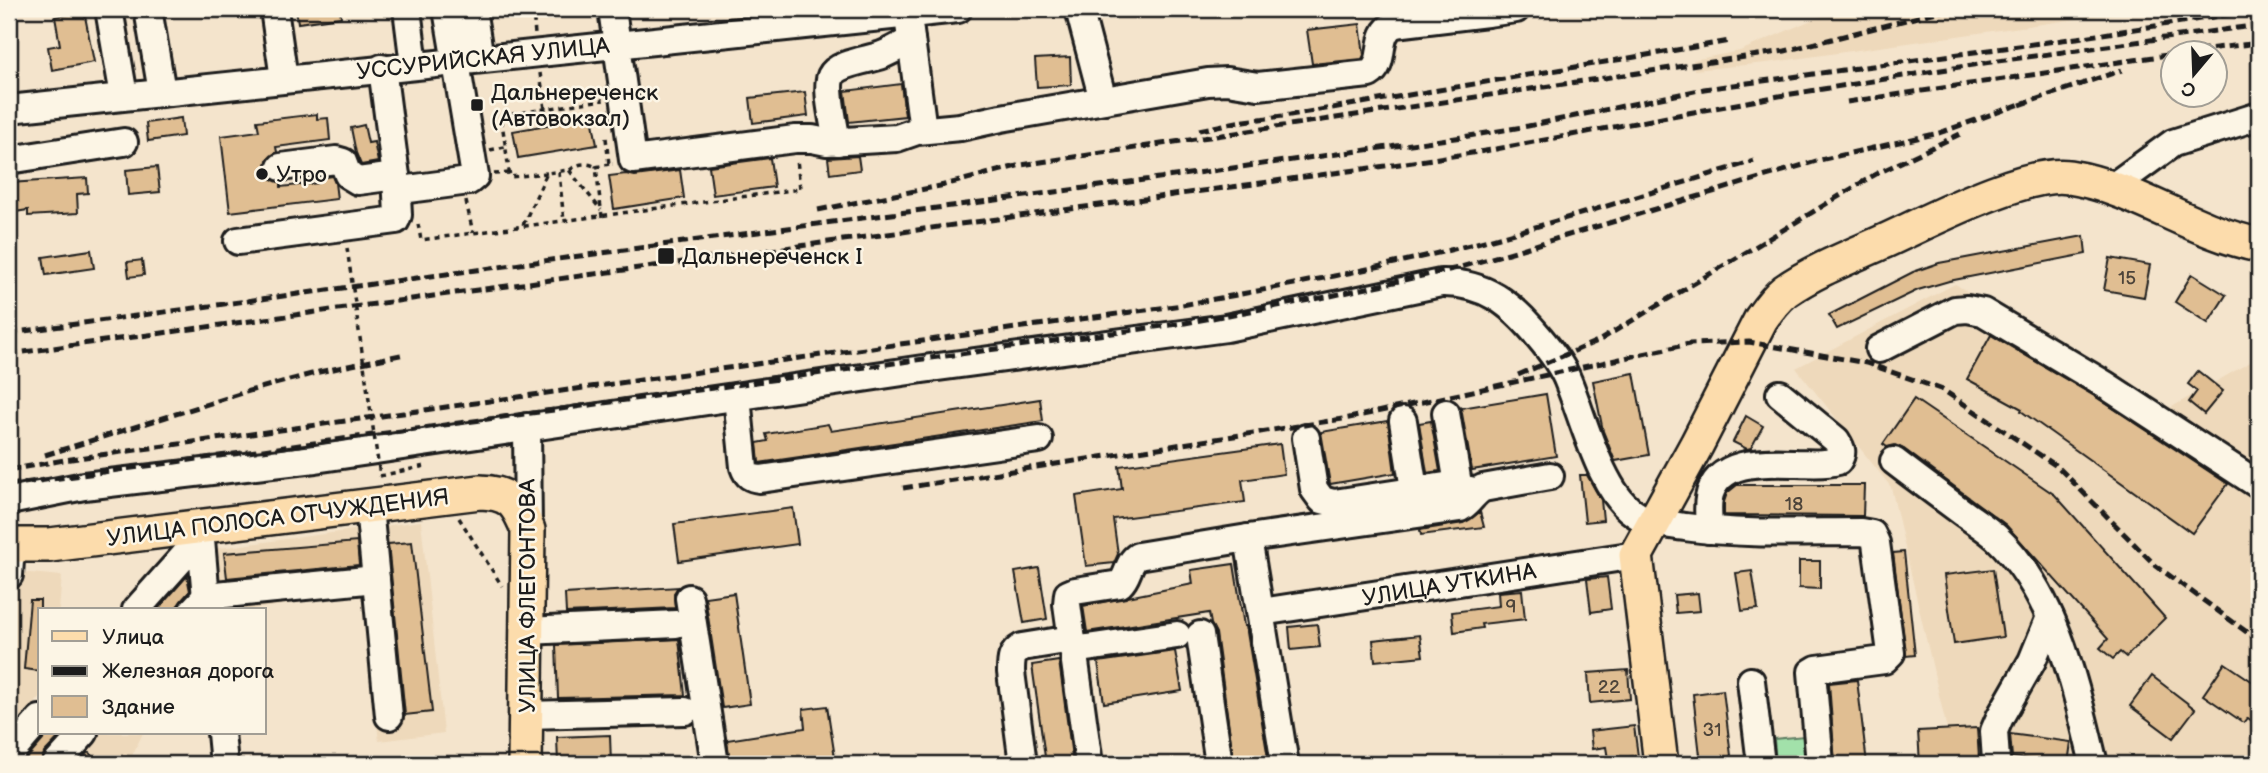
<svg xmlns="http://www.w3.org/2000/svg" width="2268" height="773" font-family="'Balsamiq Sans',sans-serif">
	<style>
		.built { fill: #eed9bb }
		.green { fill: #a2e1aa; stroke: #5f7e63; stroke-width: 2 }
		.building { fill: #e0be92; stroke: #1c1c1c; stroke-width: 2 }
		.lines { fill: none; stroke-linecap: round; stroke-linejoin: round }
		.minor-casing { stroke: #1c1c1c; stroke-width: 32 }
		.major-casing { stroke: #1c1c1c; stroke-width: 38 }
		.path { stroke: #1c1c1c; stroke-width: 3.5; stroke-dasharray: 5 5; stroke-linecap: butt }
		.minor { stroke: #fcf5e5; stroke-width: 26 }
		.major { stroke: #fcdcac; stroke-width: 33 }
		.rail { stroke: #1c1c1c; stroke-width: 5; stroke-dasharray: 10 5; stroke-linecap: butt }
		.path-bridge { stroke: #1c1c1c; stroke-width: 3.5; stroke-dasharray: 5 5; stroke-linecap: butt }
		.poi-dot { fill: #1c1c1c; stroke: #fcf5e5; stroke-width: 2.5 }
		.labels { text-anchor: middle; stroke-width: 5; stroke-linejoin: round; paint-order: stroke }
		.number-label { font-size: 19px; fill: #4d443a }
		.street-label { font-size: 23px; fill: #1c1c1c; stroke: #fcf5e5 }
		.poi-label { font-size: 23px; fill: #1c1c1c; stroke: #fcf5e5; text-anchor: start }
	</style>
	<rect width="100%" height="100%" fill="#f4e4cc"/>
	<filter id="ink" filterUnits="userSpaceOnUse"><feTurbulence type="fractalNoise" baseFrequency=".0143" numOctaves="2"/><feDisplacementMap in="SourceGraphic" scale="14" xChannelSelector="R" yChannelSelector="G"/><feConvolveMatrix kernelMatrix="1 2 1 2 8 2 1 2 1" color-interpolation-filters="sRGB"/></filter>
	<g filter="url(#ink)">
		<g class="built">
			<path d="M1837,9H2147L1766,63L1694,70L1693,60L1740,51Z"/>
			<path d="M1955,284L2163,412L2259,357V764H1955L1891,487L1796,368Z"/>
			<path d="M421,521L444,733L379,741L361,593L248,610H130L175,554Z"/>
			<path d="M9,571L62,576L59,610H40V696L9,741Z"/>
			<path d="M40,733H143L128,764H9Z"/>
		</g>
		<path class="green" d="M1804,736L1807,764H1776L1774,739Z"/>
		<g class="building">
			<path d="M296,9H340L341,17L298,23Z"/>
			<path d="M84,11L94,62L52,70L48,47L60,45L55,17Z"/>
			<path d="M1360,24L1364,55L1362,59L1312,64L1307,30Z"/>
			<path d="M1070,57L1071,85L1037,87L1035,59Z"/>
			<path d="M901,84L905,116L849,122L845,91Z"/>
			<path d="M805,92L808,116L753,123L750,98Z"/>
			<path d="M317,114V119L328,118L330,140L276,147L277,152L267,160L266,170L269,177L281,182V187L318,183V178L332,176L335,183L337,199L230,212L221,136L259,131L257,121Z"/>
			<path d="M592,117L597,145L518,158L513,131Z"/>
			<path d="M181,118L183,136L148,141L146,123Z"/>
			<path d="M364,125L368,143L374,142L378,162L361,165L356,153L351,128Z"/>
			<path d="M858,156L860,170L830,174L828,158Z"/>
			<path d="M770,158L774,187L713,195L709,166Z"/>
			<path d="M157,167L160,192L128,195L126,170Z"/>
			<path d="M680,170L684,198L614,209L609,176L626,174L635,176Z"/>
			<path d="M87,178L88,193L77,194L78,213L28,216V210L9,213V183Z"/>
			<path d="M2084,236L2086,254L1949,281L1918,290L1837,329L1829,315L1913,272L1939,263Z"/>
			<path d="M91,250L94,268L46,275L43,257Z"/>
			<path d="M2110,258L2150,265L2144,297L2104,290Z"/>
			<path d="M142,260L144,275L129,277L127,262Z"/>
			<path d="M2192,274L2226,295L2208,323L2175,302Z"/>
			<path d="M1991,335L2096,397L2228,484L2192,533L2021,411L2022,409L1967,379Z"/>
			<path d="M2198,371L2223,391L2204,414L2189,402L2197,391L2188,384Z"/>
			<path d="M1634,373L1649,455L1615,461L1603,431L1593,381Z"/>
			<path d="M1546,394L1556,456L1472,470L1461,408Z"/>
			<path d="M1040,399L1043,421L759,463L757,443L768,441L766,434L828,424L831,431Z"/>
			<path d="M1914,399L2055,495L2165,618L2126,657L2120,652L2113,659L2100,648L2108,639L2006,525L1904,449L1895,445L1887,447L1883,444Z"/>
			<path d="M1746,416L1763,426L1751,448L1747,449L1733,442Z"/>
			<path d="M1388,421L1395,473L1330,484L1321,432Z"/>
			<path d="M1431,421L1440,471L1427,473L1419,423Z"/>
			<path d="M1280,444L1284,474L1242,480L1245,502L1113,519L1118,554L1114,563L1086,566L1076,496L1122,489L1119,466Z"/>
			<path d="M1580,475H1587L1601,500L1603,520L1585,522Z"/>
			<path d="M1737,485H1864L1863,516L1724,515V502L1727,493Z"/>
			<path d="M793,508L798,544L679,561L674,524Z"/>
			<path d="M1480,512L1484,527L1421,535L1420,530L1463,523Z"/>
			<path d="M357,542L359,565L227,578L224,553Z"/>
			<path d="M412,542L432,712L405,715L388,544Z"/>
			<path d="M1904,552L1915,655L1906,656L1893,553Z"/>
			<path d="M1799,561H1820V589L1799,588Z"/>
			<path d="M1234,564L1244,626H1246L1269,764H1234L1216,633L1211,624L1209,613L1087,632L1083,606L1193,584L1191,570Z"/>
			<path d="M1039,568L1047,619L1024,623L1015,572Z"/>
			<path d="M1993,569L2003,637L1954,644L1944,575Z"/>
			<path d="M1752,571L1758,609L1742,611L1736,573Z"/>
			<path d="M187,576L190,591L174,610H157Z"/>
			<path d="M1607,577L1611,609L1591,612L1587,579Z"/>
			<path d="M678,587L674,593L675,608L566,613L565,594Z"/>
			<path d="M1522,590L1525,619L1481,624L1482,628L1454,632L1452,612L1499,606L1498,592Z"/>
			<path d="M734,593L750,704L722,708L705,597Z"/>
			<path d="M1698,593L1700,611L1676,613L1674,595Z"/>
			<path d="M30,600H40V671L24,669Z"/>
			<path d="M1317,624L1320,647L1291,650L1289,627Z"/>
			<path d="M1420,635L1423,656L1375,661L1373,640Z"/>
			<path d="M679,639L685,695L558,698L556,645Z"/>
			<path d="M1175,651L1182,691L1104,703L1098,662Z"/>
			<path d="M1059,661L1073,764H1046L1032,665Z"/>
			<path d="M2225,663L2259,686V726L2248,718L2244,723L2203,695Z"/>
			<path d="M1628,670L1630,699L1590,703L1588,673Z"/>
			<path d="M2152,676L2195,709L2173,738L2130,706Z"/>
			<path d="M1857,680L1867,764H1835L1829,683Z"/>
			<path d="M1723,690L1732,764H1701L1693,694Z"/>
			<path d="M827,706L836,764H730L727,740L805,728L803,709Z"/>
			<path d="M1634,726L1638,756L1608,759L1606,747L1592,749L1590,731Z"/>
			<path d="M1977,728L1979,758L1963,759L1964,764H1920L1918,731Z"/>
			<path d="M49,733H63L44,753L41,764H22Z"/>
			<path d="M2010,734L2071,742L2068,764L2012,757Z"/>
			<path d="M610,735L611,764H558L557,737Z"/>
			<path d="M88,752L102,764H77Z"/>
		</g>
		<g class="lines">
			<defs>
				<g id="minor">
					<path d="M109,9L124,96"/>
					<path d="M148,9L162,92"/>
					<path d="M274,9L284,79"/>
					<path d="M407,9L414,65"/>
					<path d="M472,9L480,58"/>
					<path d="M612,9L633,160L795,139H812L827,142L897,138L917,131L960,127L1001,118L1208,82L1227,81L1258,86L1369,74C1388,63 1373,34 1395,24L1487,13L1486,9"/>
					<path d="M1079,9L1103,100"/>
					<path d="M1487,13L1516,9"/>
					<path d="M909,24L923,130"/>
					<path d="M9,109L958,9"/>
					<path d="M837,142C835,127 825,89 831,76C837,63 869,60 882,55C892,51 902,45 911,40"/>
					<path d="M9,160L124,142"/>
					<path d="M281,167L336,160L343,162L348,175L358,181L396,176"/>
					<path d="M2111,188L2173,143L2259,116"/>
					<path d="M397,192L401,190L469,181L475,176L447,9"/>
					<path d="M238,241L396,220L398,215L396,176L382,68"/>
					<path d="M1879,349L1955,310L1967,309L1983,312L2104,384L2259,485"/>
					<path d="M737,397L744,467C747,476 751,478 760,479L1039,439"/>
					<path d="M1446,413L1458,484L1465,489L1474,491"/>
					<path d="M1403,421L1414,489"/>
					<path d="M527,427L528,530"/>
					<path d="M1306,438L1314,489L1322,500L1334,503L1458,484"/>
					<path d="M1894,461C1916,478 1939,495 1962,512C1973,520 1986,528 1996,537C2057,595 2075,686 2094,764"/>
					<path d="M9,501L84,486L315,459L923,369L1226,328L1441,283C1485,282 1512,304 1539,337C1550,350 1562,365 1568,381C1583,417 1601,491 1634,513C1649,524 1668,524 1685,527C1743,535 1802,532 1861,532L1872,534L1876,543L1891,653L1884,660L1817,669L1812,672L1820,764"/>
					<path d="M369,507L389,716"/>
					<path d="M200,528L207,610"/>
					<path d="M1709,530C1709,519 1707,508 1709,498C1716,459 1766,462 1796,463C1810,463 1825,465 1838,461C1844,452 1841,448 1836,440L1780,394"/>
					<path d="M1248,538L1460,508C1470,503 1473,493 1483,488L1550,476"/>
					<path d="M9,575L11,546"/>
					<path d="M689,598L715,764"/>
					<path d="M136,610L201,537"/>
					<path d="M193,610L206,596L376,579"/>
					<path d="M1261,612L1636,555"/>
					<path d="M527,631L676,624"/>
					<path d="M1200,635L1219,764"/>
					<path d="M1073,650L1177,635"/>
					<path d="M1751,681L1761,764"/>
					<path d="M526,715L685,711"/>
					<path d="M221,733L224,764"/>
					<path d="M9,755L40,719"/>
					<path d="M1996,760L1994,731L2000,717L2032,661L2050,617"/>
					<path d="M56,764L84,733"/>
					<path d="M1023,764L1011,672C1011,660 1011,653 1022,647L1072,639"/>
					<path d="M1089,764L1067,604L1068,594L1075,591L1120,584C1129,576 1127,563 1138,556L1248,538L1285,764"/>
				</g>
				<g id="major">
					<path d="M9,545H50L480,492C511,493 517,503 528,530L525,764"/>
					<path d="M1661,764L1636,555L1697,444L1761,319C1768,309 1775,299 1785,291C1815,270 1852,256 1885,241C1927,222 2026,170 2069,177C2135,187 2192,232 2259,245"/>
				</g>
			</defs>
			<use href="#minor" class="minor-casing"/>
			<use href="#major" class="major-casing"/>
			<g class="path">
				<path d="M533,9L535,35"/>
				<path d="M540,73L545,109"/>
				<path d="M606,138L609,164H613"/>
				<path d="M490,150L505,147"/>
				<path d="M570,170C578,163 587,162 596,167"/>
				<path d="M559,172L564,222"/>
				<path d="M547,173L510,177L501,116L602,100V102"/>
				<path d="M494,174L510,173"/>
				<path d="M466,201L473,233"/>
				<path d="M602,217L596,167L609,164"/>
				<path d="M418,224L421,240L800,189L797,159"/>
				<path d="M523,225L547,173L569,170L601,210"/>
				<path d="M380,476L425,466"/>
				<path d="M459,518L502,586"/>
			</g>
			<use href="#minor" class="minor"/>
			<use href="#major" class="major"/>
			<g class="rail">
				<path d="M2182,52L2259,43"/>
				<path d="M1847,102L2174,54"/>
				<path d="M2020,105L2122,70"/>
				<path d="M1199,130L1237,122L1290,115L1730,41"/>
				<path d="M818,210L940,186L1021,165L1785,51L1949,9"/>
				<path d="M9,333L1463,137L1528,126L1704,89L2077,38L2259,10"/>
				<path d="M9,354L1400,164L1491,150L1779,96L1991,62L2259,25"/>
				<path d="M1518,375L1600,340L1876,174L1960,134"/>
				<path d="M45,455L249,391L319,372L405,354"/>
				<path d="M9,470L64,460L1182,305C1274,288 1367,271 1458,248C1558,222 1656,191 1754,161"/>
				<path d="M9,485L1185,323L1326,297L1458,268L1820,160L1939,133L2029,101"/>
				<path d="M903,488L1349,418L1689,344L1749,342L1866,363L1943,390L2058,467L2155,565L2259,641"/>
			</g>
			<path class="path-bridge" d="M347,248L380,476"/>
		</g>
	</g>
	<g class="poi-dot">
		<rect x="470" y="98" width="14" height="14" rx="3.5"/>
		<circle cx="262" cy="174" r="7"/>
		<rect x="657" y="247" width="18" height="18" rx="3.5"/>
	</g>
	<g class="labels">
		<g class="number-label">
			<text x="2127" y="284">15</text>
			<text x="1794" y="510">18</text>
			<text x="1511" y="613">9</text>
			<text x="1609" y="693">22</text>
			<text x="1712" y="736">31</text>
		</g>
		<g class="street-label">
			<text transform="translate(483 58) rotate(-6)" y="8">УССУРИЙСКАЯ УЛИЦА</text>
			<text transform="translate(278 517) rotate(-7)" y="8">УЛИЦА ПОЛОСА ОТЧУЖДЕНИЯ</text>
			<text transform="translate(1449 584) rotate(-9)" y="8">УЛИЦА УТКИНА</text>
			<text transform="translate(527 596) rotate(-90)" y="8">УЛИЦА ФЛЕГОНТОВА</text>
		</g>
		<g class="poi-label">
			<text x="491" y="100">Дальнереченск<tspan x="491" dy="26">(Автовокзал)</tspan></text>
			<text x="276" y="182">Утро</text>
			<text x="682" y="264">Дальнереченск I</text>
		</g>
	</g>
	<rect width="2268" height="773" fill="none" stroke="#fcf5e5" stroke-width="35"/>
	<rect x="18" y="18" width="2233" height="738" fill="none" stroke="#1c1c1c" stroke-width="2.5" filter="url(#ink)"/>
	<rect x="38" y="608" width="228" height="126" fill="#fcf5e5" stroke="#a29e95" stroke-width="2"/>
	<rect x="52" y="631" width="35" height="10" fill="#fcdcac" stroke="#a29e95" stroke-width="2"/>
	<text x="102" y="644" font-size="21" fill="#1c1c1c">Улица</text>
	<rect x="52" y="666" width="35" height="10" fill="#1c1c1c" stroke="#a29e95" stroke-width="2"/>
	<text x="102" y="678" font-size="21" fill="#1c1c1c">Железная дорога</text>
	<rect x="52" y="696" width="35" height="21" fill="#e0be92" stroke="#a29e95" stroke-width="2"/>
	<text x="102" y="714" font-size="21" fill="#1c1c1c">Здание</text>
	<g transform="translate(2194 74) rotate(199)"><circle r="33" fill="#fcf5e5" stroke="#a29e95" stroke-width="2"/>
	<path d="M0-5L12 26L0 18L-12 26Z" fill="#1c1c1c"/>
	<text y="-10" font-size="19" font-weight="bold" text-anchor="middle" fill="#1c1c1c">С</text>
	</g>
</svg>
